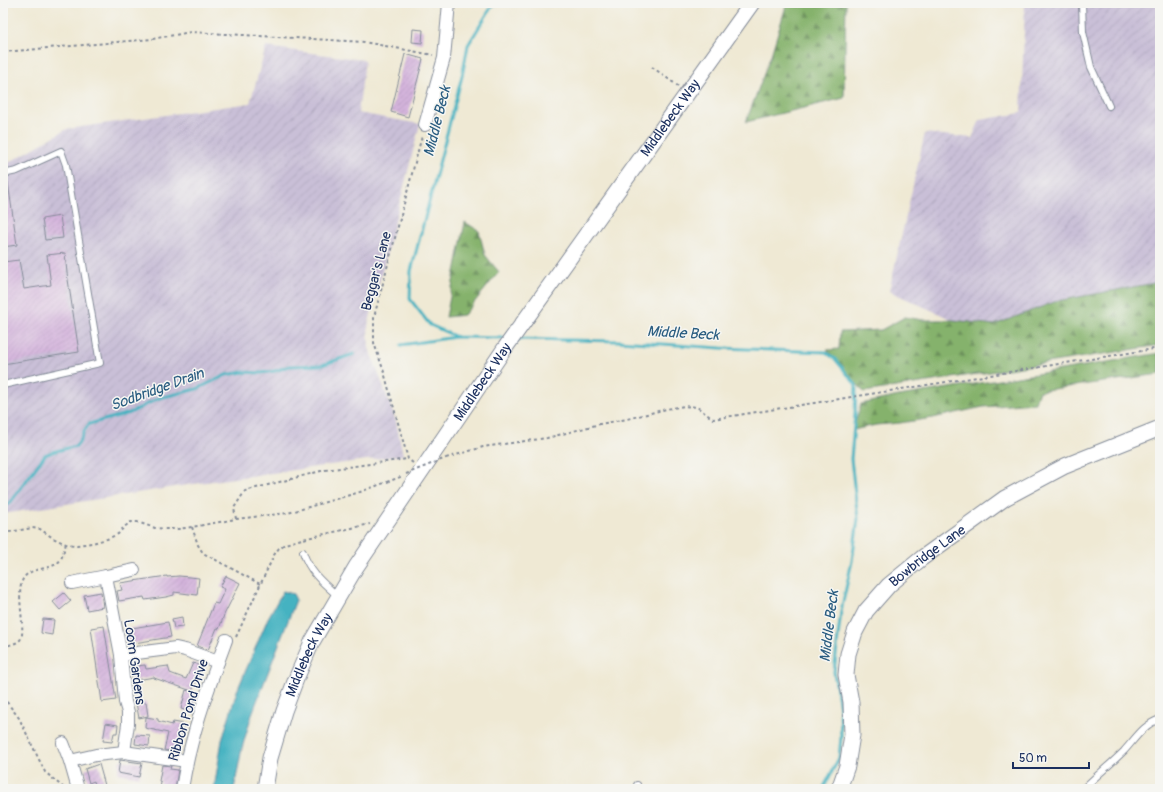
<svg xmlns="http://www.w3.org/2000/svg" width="1163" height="792" font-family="Pangolin,sans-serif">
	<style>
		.industrial { fill: url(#industrial-furrows) }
		.forest { fill: url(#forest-firs); stroke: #507065 }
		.water { fill: #45b2c1; stroke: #307090 }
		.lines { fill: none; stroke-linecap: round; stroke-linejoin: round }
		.stream { stroke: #45b2c1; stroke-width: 3 }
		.building { fill: url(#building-hatch) }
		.service-casing { stroke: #858c99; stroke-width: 8 }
		.minor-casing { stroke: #858c99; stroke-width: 14 }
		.tertiary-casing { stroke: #858c99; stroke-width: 17 }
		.path { stroke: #858c99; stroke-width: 2; stroke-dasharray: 3 3; stroke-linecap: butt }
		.service { stroke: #fff; stroke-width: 6 }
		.minor { stroke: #fff; stroke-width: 12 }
		.tertiary { stroke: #fff; stroke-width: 15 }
		.path-bridge { stroke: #858c99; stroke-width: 2; stroke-dasharray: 3 3; stroke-linecap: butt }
		.labels { text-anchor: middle; stroke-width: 3; stroke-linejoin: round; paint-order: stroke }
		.street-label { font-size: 14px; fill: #1b2f5e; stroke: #f6f6f2 }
		.water-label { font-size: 15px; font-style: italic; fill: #2a5d81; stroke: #f6f6f2 }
	</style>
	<defs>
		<pattern id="industrial-furrows" width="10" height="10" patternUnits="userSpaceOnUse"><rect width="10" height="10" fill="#c9bfd7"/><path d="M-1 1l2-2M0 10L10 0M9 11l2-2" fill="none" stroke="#aca4bb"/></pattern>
		<pattern id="forest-firs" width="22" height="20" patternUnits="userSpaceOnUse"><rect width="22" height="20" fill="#85b26c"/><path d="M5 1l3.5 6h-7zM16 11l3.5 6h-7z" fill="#6c915c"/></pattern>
		<pattern id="building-hatch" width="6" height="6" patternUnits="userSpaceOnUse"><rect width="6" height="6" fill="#d4b4dc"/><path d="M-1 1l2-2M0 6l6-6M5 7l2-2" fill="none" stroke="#b59bbf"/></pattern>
	</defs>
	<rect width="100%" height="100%" fill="#f6f6f2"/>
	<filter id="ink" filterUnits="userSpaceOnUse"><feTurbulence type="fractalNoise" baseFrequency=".025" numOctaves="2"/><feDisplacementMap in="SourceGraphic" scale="8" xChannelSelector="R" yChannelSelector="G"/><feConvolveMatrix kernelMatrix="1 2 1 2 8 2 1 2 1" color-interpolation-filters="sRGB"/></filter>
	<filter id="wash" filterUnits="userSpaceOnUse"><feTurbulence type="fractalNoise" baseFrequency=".012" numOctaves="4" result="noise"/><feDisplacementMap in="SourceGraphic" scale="16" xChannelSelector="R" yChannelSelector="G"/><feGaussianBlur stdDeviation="0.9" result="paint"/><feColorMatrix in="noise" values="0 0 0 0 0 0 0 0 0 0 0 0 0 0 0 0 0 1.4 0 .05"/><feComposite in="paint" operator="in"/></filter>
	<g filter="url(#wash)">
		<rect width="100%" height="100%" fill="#efe9d4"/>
		<g class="industrial">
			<path d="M1025,3H1160V282L1057,301L994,325L953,320L889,291L925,133L972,138L980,120L1021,113Z"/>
			<path d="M266,47L365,60L358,113L420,124L368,326L369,348L396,421L403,455L213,481L3,514V166L67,129L250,103Z"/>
		</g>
		<g class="forest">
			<path d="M787,3H846L844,98L746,122L771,55Z"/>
			<path d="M465,222L479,231L485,255L499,272L464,315L446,317Z"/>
			<path d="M1160,282V345L864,392L827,350L839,349L840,332L881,330L905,317L923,320H953L994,325L1057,301Z"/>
			<path d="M1160,353V374L1039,391L1035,403L983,407L933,418L900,423L876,425L853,430L861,404L899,396L1055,371Z"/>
		</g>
		<path class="water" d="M283,591L293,594L296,600L252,714L242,748L234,789H214L222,740L237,691L268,618Z"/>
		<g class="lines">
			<g class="stream">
				<path d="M494,3L468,45L462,76L411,271L410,299L430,325L457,337L506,338"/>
				<path d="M517,339L619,341L721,348L826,352L836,360L856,385L855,414L851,459L858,519L852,561L841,611L834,672L840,708L841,737L839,758L823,789"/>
				<path d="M401,345L456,337"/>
				<path d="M3,507L9,504L45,455L52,452L76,446L80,441L84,431L89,424L130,413L159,398L197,389L226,375L243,372L261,373L275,371L289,366L322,365L354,354"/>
			</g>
		</g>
		<g id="blocks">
			<g class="building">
				<path d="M413,29L423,30L422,43L412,42Z"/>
				<path d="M405,54L423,59L408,117L391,112Z"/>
				<path d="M8,182L17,245L3,247V183Z"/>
				<path d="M60,216L63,238L45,240L42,219Z"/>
				<path d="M65,253L67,273L79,352L3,364V262L19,260L24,289L51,285L47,255Z"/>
				<path d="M167,576V577L179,576L199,578L197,595L174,592V595L166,597L145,600L144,597L119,601L117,591L122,590L120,583Z"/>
				<path d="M226,576L240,583L224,615L219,629L217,628L208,650L197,646L214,603L218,604L225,589L220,587Z"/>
				<path d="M101,592L103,607L87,610L84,595Z"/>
				<path d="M64,593L71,601L60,610L53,602Z"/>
				<path d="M182,617L183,627L174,628L172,619Z"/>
				<path d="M43,619L54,620L52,635L41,633Z"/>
				<path d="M168,622L171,637L128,644L126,629Z"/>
				<path d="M104,626L116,700L102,702L91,628Z"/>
				<path d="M193,663L202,666L192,691L154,678V677L132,681L130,667L145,665L146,669L168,666L170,673L186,679Z"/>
				<path d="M186,690L197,694L191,712L181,709Z"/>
				<path d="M146,702L148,716L139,718L136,703Z"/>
				<path d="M146,717L158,719V721L172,725L173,722L185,724L177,752L164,750L168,733L145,728Z"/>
				<path d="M106,723L118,725L117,733H114L112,742L103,741Z"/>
				<path d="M136,735L150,736L149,746L135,744Z"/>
				<path d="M120,760L142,763L139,777L118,773Z"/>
				<path d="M99,764L106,789H96L94,781L89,783L85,769Z"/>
				<path d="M162,765L171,766L170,769L178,770L175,789H160L161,782L159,781Z"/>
			</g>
		</g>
	</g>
	<g filter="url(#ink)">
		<use href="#blocks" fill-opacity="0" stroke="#858c99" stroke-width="1"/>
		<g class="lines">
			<defs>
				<g id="service">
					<path d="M1082,3L1083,32L1091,67L1109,106"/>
					<path d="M3,174L17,171L61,151L66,165L100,363L3,385"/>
					<path d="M303,552C310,573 323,583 339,597"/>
					<path d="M636,789L637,785"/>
					<path d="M1083,789C1096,776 1111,764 1124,751C1135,739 1144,724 1160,719"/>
				</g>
				<g id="minor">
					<path d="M425,125L444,58L449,3"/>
					<path d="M72,583L106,576"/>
					<path d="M121,655L176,648L185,650L218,662"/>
					<path d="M63,743L70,761L78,789"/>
					<path d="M124,752L128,724V712L125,702L121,655L106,576L134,570"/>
					<path d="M70,761L96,755L124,752L187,761"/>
					<path d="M182,789C190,737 208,689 226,640"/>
				</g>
				<g id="tertiary">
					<path id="s1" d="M265,789L270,758L284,711L296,679L312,642L356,567L505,348L752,3"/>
					<path id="s2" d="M839,789L847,766L852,735L851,702L846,675L848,654L855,632L866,611L889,585L922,558L1005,498L1065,466L1160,428"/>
				</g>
			</defs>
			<use href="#service" class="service-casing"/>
			<use href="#minor" class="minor-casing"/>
			<use href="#tertiary" class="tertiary-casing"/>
			<g class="path">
				<path d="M3,52L152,39L191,32L364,42L433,55"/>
				<path d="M652,67L678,86"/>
				<path d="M446,458L483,447L547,438L600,424L627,419L666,409L684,406L697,407L713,419L1160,348"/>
				<path d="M413,463L408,459L384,372L374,343V317L422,136"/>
				<path d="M236,519L234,508L245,491L325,470L407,459"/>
				<path d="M192,527L198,545L203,553L260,584"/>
				<path d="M3,533L32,528L40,529L53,538L66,544L77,545L92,543L107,539L118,534L124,527L131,522H137L155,528L166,529H178L192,527L236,519L288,513L360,492L403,476"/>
				<path d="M236,637L274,555L279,548L285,544L298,540L370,524"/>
				<path d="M3,648C8,644 15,645 20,640C27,632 15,594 23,579C31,565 53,572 61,559C63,555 64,549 66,544"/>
				<path d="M3,697L19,718L45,772L65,789"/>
			</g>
			<use href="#service" class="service"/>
			<use href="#minor" class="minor"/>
			<use href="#tertiary" class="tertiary"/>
			<path class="path-bridge" d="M406,474L446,458"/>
		</g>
	</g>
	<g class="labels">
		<g class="street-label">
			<text dy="5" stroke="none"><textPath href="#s1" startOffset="790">Middlebeck Way</textPath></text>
			<text transform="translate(376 271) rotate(-75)" y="5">Beggar's Lane</text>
			<text dy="5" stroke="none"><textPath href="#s1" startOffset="466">Middlebeck Way</textPath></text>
			<text dy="5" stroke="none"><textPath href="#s2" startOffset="267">Bowbridge Lane</textPath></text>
			<text dy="5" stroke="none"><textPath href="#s1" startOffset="142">Middlebeck Way</textPath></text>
			<text transform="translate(135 662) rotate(82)" y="5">Loom Gardens</text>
			<text transform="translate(188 710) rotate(-73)" y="5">Ribbon Pond Drive</text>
		</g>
		<g class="water-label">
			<text transform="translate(437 121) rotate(-76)" y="5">Middle Beck</text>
			<text transform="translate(683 333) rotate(3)" y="5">Middle Beck</text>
			<text transform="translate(157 389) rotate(-20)" y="5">Sodbridge Drain</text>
			<text transform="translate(829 626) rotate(-83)" y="5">Middle Beck</text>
		</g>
	</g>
	<rect width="1163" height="792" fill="none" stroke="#f6f6f2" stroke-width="16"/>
	<path d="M1013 762v6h76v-6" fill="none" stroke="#1b2f5e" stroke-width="2"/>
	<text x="1019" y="762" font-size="12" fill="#1b2f5e" stroke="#f6f6f2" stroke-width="3" paint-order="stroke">50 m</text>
</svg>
